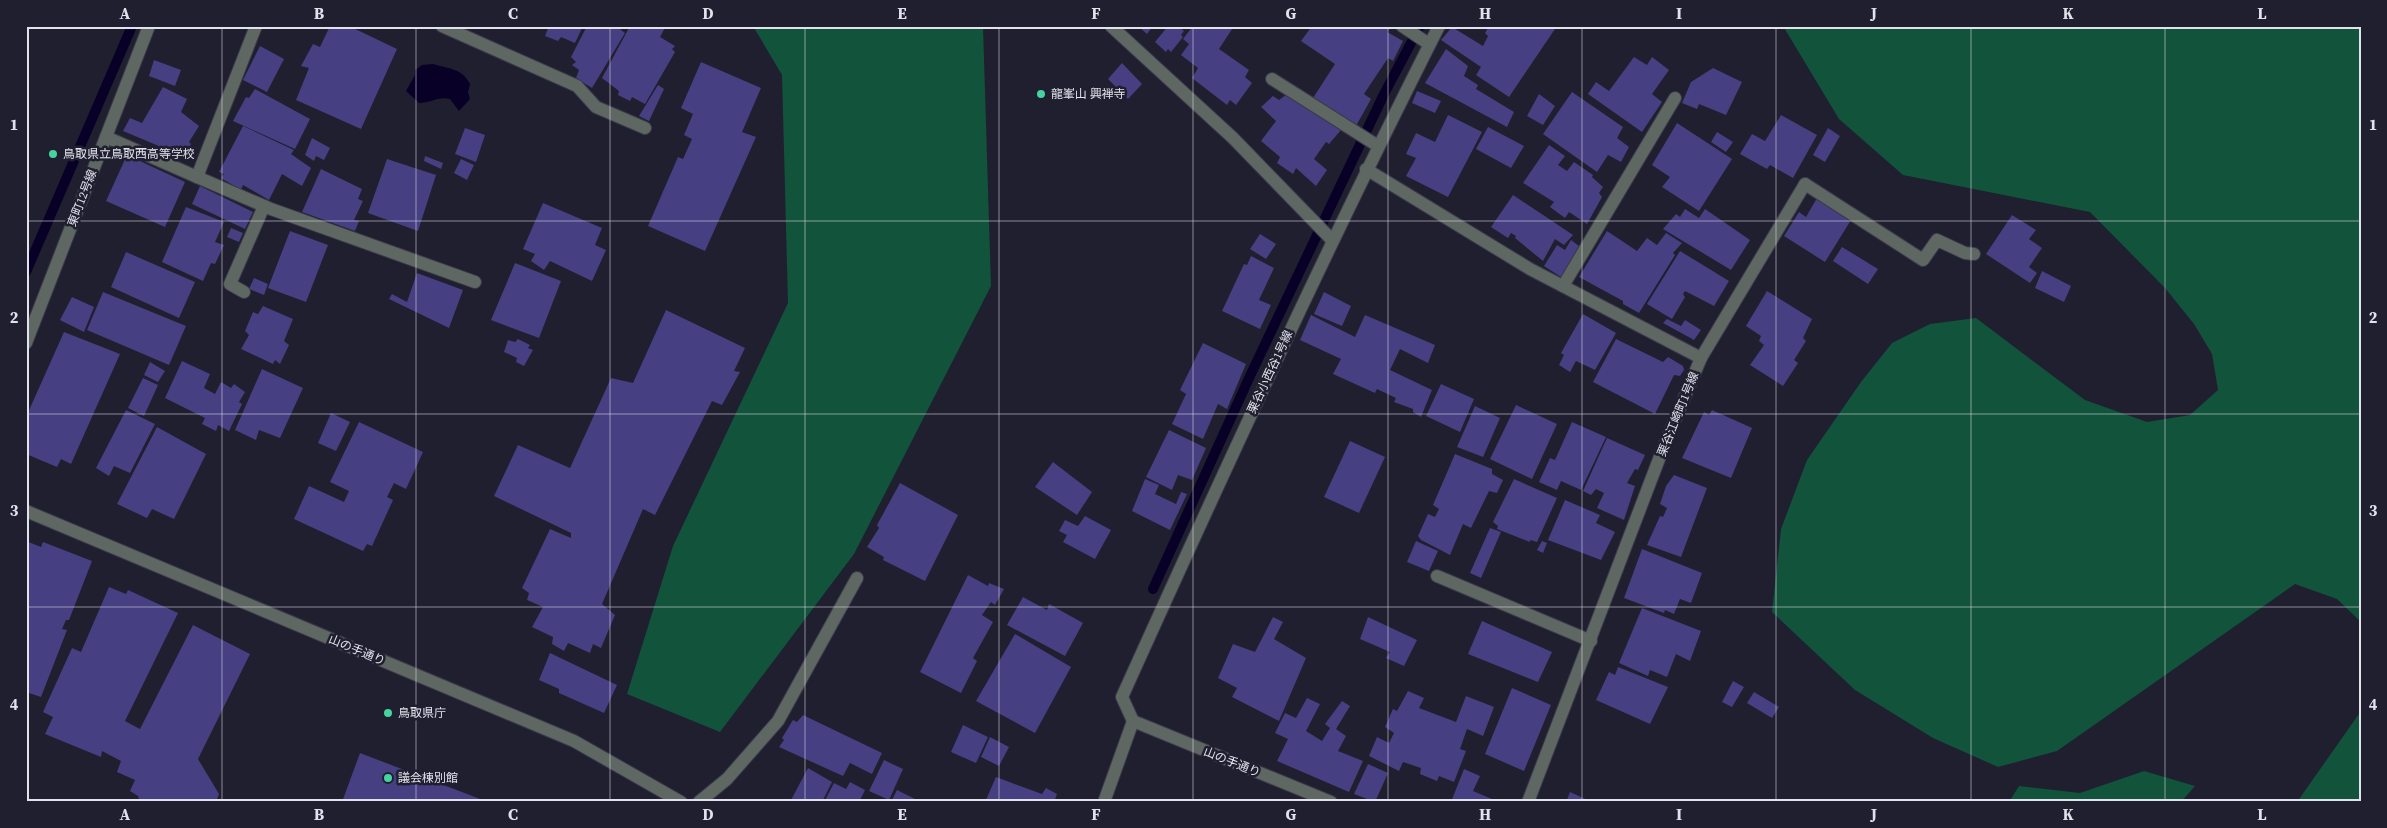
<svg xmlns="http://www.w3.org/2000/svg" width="2387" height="828" font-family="'Source Serif 4','Noto Sans JP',serif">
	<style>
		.green { fill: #12533b }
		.water { fill: #080026 }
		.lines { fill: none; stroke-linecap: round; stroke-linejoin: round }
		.stream { stroke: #080026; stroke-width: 10 }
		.building { fill: #463f82 }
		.lane-casing { stroke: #3a3a4a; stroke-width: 14 }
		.street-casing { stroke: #3a3a4a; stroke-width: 14 }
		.lane { stroke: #5e6762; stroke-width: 12 }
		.street { stroke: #5e6762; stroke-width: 12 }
		.grid { fill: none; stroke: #e2e2ed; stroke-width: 1; stroke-opacity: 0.55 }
		.poi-dot { fill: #45d49f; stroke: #1f1f2f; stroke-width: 2 }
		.labels { text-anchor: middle; stroke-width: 5; stroke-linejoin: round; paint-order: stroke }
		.poi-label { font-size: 12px; fill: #e2e2ed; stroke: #1f1f2f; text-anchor: start }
		.street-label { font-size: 12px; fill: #e2e2ed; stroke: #1f1f2f }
		.neatline { fill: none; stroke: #e2e2ed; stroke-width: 2 }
		.grid-label { font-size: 16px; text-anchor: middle; font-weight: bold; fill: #e2e2ed }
	</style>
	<rect width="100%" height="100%" fill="#1f1f2f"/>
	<g class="green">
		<path d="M753,26H983L991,286L854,554L720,732L627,694L673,546L788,303L782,75Z"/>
		<path d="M1783,26H2361V622L2337,599L2295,584L2057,751L1998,767L1933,738L1855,690L1772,612L1781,529L1807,460L1861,382L1892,343L1930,324L1976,318L2085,400L2147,422L2190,415L2218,390L2212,354L2194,324L2165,288L2090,212L1903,175L1839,119Z"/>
		<path d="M2361,711V802H2297Z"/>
		<path d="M2144,771L2195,786L2181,802H2009L2019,786L2080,793Z"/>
	</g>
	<path class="water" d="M433,64C449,69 462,68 470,84L468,92L470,99L459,111L450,99C439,96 430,103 419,103L406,91L415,75V70L422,65Z"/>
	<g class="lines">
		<g class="stream">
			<path d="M26,272L132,26"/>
			<path d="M1153,589L1250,376L1384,94L1420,26"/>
		</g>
	</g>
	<g class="building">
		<path d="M330,26H349L397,49L361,129L296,100L309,68L301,66L313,44L320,47Z"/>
		<path d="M549,26H583L575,43L561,37L558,41L545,36Z"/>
		<path d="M587,26H616L625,33L592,88L576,78L579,70L572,65L576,62L571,57Z"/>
		<path d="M630,26H666L660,37L675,46L672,49L675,52L645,104L632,97L630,101L618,95L619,91L602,78Z"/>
		<path d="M1138,26H1153L1147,34Z"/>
		<path d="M1168,26H1178L1184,31L1181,35L1183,37L1171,52L1168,49L1166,52L1155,42Z"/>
		<path d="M1193,26H1234L1219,49L1249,70L1245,77L1252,83L1236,105L1230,100L1227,105L1192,78L1198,68L1181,55L1189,44L1183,39Z"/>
		<path d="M1312,26H1384L1389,29L1387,32L1403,41L1393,61L1388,58L1364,94L1371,99L1356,126L1313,98L1335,64L1301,41Z"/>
		<path d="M1489,26H1557L1509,97L1476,75L1481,67L1441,40L1452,27L1483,46L1488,36L1485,33Z"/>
		<path d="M260,46L284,59L267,92L243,80Z"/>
		<path d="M1446,49L1468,66L1464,76L1478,85L1476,89L1514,112L1507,127L1425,83Z"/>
		<path d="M1634,57L1647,65L1652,57L1669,70L1652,94L1662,102L1642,132L1588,94L1596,82L1609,91Z"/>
		<path d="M154,60L181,70L175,86L149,76Z"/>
		<path d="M701,62L761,88L742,132L756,137L705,251L648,226L678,157L683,159L692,139L684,135L693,114L681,108Z"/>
		<path d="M1122,63L1142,84L1128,99L1108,79Z"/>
		<path d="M1713,68L1742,82L1726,115L1699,104L1697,109L1682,103L1691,82Z"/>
		<path d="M658,85L664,89L649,121L639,116Z"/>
		<path d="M163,87L187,99L181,112L199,126L189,142L191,144L185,157L123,131L130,118L142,123Z"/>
		<path d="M255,89L310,119L295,149L233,121L246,97L249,98Z"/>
		<path d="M1417,91L1441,101L1435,113L1412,103Z"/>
		<path d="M1572,92L1623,127L1617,138L1629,147L1621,162L1608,155L1597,172L1543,134Z"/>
		<path d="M1287,94L1341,130L1329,144L1326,142L1314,159L1327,170L1316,186L1296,168L1293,174L1277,163L1280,157L1261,141L1276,121L1261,107L1273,96L1279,100Z"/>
		<path d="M1539,94L1555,106L1543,125L1527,116Z"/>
		<path d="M1448,115L1482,132L1448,197L1406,176L1416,158L1406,154L1416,133L1435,142Z"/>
		<path d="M1781,115L1817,135L1793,178L1770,165L1767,169L1740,154L1752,134L1765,141Z"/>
		<path d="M1677,123L1732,159L1699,211L1662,187L1670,177L1652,165Z"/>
		<path d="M243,126L294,150L291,154L311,168L302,186L282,174L269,200L243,185L241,190L221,178L224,174L219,172Z"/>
		<path d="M1488,127L1524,146L1511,168L1476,149Z"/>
		<path d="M465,128L485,135L476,162L455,154Z"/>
		<path d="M1828,128L1840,136L1825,162L1813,155Z"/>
		<path d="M1717,132L1733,142L1726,152L1711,142Z"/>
		<path d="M312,138L330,148L324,160L316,156L314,161L305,155Z"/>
		<path d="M1549,145L1565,156L1558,165L1567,171L1574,162L1593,175L1592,177L1603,187L1599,193L1602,197L1587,224L1569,212L1565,218L1550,207L1554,202L1523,183Z"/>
		<path d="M127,155L185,182L165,227L106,201Z"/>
		<path d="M425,156L443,163L441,169L424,161Z"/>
		<path d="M387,159L436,175L418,231L368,213Z"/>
		<path d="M461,159L474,165L467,180L454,173Z"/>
		<path d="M321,169L362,189L358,199L363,201L354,220L359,221L355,231L302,212Z"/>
		<path d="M200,186L253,212L245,229L192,204Z"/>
		<path d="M1513,195L1573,235L1564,245L1555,239L1543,261L1515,238L1516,236L1511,233L1508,238L1491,227Z"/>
		<path d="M1817,198L1851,220L1825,262L1784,236L1799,212L1806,217Z"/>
		<path d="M543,203L602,228L595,245L606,250L592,281L550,261L544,270L531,261L535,254L523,249Z"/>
		<path d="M186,207L224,222L215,242L224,245L215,264L211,263L203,281L162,262Z"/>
		<path d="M1685,209L1699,218L1705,209L1750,240L1731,270L1663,229L1676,214L1680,217Z"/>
		<path d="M2012,215L2036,230L2029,239L2042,248L2029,267L2037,273L2030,283L1986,254Z"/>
		<path d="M231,228L243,233L239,242L227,237Z"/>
		<path d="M290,231L328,245L306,302L268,288Z"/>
		<path d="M1607,231L1637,251L1647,238L1657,245L1666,233L1682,243L1673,253L1675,255L1639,313L1623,304V301L1579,277Z"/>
		<path d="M1260,234L1276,244L1266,259L1250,249Z"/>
		<path d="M1571,240L1579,246L1561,277L1544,266L1557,245L1565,250Z"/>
		<path d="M1842,247L1878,269L1868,284L1833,261Z"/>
		<path d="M1680,251L1729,281L1714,306L1685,291L1683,294L1685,297L1672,319L1647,304Z"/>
		<path d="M126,252L195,282L179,318L111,287Z"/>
		<path d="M1251,256L1274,268L1259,300L1271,305L1260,329L1222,311L1244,264L1247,265Z"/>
		<path d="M515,263L561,281L539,338L491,320Z"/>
		<path d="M2042,271L2071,286L2064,302L2035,288Z"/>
		<path d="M417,273L463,290L449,328L389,299L392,294L407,302Z"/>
		<path d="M254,278L268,284L264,295L249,289Z"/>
		<path d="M1767,291L1812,319L1803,338L1806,341L1794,360L1798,363L1783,386L1750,365L1764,345L1759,341L1761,336L1746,326Z"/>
		<path d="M103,292L186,326L169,365L87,330Z"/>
		<path d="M1324,292L1351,306L1342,326L1314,314Z"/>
		<path d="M72,297L94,307L84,332L60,320Z"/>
		<path d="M263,306L293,319L284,341L289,345L280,364L275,360L273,364L241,349L249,335L245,331L253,312L258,314Z"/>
		<path d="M666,310L745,348L734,371L740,372L722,405L712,401L655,515L643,509L602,604L615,615L601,648L593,644L590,653L568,643L564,651L552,644L553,637L532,627L543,607L527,600L529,593L522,588L550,529L571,538V533L494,496L518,445L570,468L611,378L633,383Z"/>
		<path d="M1583,314L1616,333L1595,370L1576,361L1570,372L1559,365L1564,355L1561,353Z"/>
		<path d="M1311,315L1355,337L1365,315L1435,345L1428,363L1400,349L1390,370L1432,390L1421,417L1413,412V409L1394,402L1396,398L1377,389L1375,393L1333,374L1341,359L1300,340Z"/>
		<path d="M1667,319L1681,326L1685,320L1701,330L1694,340L1663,323Z"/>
		<path d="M64,332L120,354L71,464L61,459L57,467L26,454V417Z"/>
		<path d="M518,339L530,345L528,348L533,350L524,366L516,362L517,358L504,352L508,340L515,342Z"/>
		<path d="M1616,339L1663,362L1668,357L1683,366L1684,370L1680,376L1674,375L1655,414L1593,382Z"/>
		<path d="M1203,343L1246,364L1227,409L1218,404L1203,439L1172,424L1186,394L1180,390Z"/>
		<path d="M182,361L210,374L204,388L215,394L221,382L231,388L234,384L245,392L239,402L242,404L229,431L218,425L216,431L202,424L205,418L165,398Z"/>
		<path d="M150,362L165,371L158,382L144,375Z"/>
		<path d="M262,369L303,388L280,438L259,430L256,440L235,430Z"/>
		<path d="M143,378L158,385L144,416L128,408Z"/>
		<path d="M1441,384L1474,399L1460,432L1426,416Z"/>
		<path d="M1516,405L1557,424L1532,479L1490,459Z"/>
		<path d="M1475,406L1500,418L1483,457L1457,447Z"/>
		<path d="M126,410L155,424L130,473L114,466L109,476L96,468Z"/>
		<path d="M1712,410L1752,428L1731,478L1682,458L1704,412L1709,415Z"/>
		<path d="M331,413L350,422L336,451L318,443Z"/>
		<path d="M359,422L423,452L406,489L394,483L387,497L393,500L372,546L367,544L363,551L294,519L309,486L344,502L349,491L330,482Z"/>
		<path d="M1572,422L1606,437L1581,490L1561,481L1557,490L1539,482L1550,458L1555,460Z"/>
		<path d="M157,427L206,454L174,519L152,509L147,518L117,504Z"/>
		<path d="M1169,430L1206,448L1192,480L1178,475L1172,490L1146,477Z"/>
		<path d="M1607,438L1645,455L1638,470L1635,469L1627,483L1635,486L1624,520L1597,508L1604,493L1596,489L1591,495L1583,491Z"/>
		<path d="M1350,441L1385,457L1359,513L1324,497Z"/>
		<path d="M1455,454L1492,469V474L1503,480L1497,493L1489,491L1471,528L1463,524L1450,555L1421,540L1418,536L1428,514L1435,517L1439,509L1433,505Z"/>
		<path d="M1053,462L1092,492L1077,515L1035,487Z"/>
		<path d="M1674,475L1707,488L1681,557L1647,545L1660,516L1663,517L1667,508L1660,504L1666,486Z"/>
		<path d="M1145,479L1159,485L1155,494L1176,504L1181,492L1187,494L1170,530L1132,511Z"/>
		<path d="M1514,479L1557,498L1537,542L1530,540V542L1497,529L1498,526L1493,522Z"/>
		<path d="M900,483L958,515L925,581L883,560L884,557L867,547L879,528L877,525Z"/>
		<path d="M1565,500L1600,515L1596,523L1615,532L1601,560L1548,540Z"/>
		<path d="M1085,516L1111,530L1095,559L1063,542L1067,535L1059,531L1065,520L1078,526Z"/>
		<path d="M1490,528L1501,532L1481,578L1470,573Z"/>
		<path d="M26,541L41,547L43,542L92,561L69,620H66L62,629L67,630L41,697L26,692Z"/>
		<path d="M1416,541L1438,551L1429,571L1407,562Z"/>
		<path d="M1542,541L1547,543L1543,553L1537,550Z"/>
		<path d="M1642,549L1702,573L1691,603L1680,599L1674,614L1665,610L1664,613L1624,598Z"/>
		<path d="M968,575L988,586L989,583L1004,589L995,605L991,602L982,615L993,622L973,658L977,661L961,693L920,672Z"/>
		<path d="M109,587L126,594L128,590L178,613L125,721L140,729L193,625L250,654L198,759L219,794L216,802H140L138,796L130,791L135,780L117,772L121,761L102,751L101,757L45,734L53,717L43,712L72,648L81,652Z"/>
		<path d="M1023,597L1047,610L1049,604L1083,623L1065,656L1007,625Z"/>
		<path d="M1642,608L1701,631L1690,661L1676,654L1667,677L1650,670L1648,676L1619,663Z"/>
		<path d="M1273,617L1283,622L1274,639L1306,658L1279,721L1232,697L1237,688L1218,678L1233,644L1255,652Z"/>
		<path d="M1368,617L1417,640L1404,666L1386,658L1390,652L1360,639Z"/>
		<path d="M1482,621L1552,652L1538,682L1468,654Z"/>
		<path d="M1015,634L1071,667L1035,733L976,701Z"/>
		<path d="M550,653L617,685L604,713L559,693V689L539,680Z"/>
		<path d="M1618,667L1668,687L1650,724L1596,700L1609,672L1615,675Z"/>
		<path d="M1733,681L1744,687L1732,707L1722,702Z"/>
		<path d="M1512,688L1551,705L1524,771L1485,754Z"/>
		<path d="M1408,691L1424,698L1419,708L1456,722L1466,696L1494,707L1483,736L1467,729L1460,749L1466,751L1454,782L1439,776L1437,781L1420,774L1421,768L1403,762L1399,771L1369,756L1377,737L1389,743L1394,733L1385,727L1393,709L1397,711Z"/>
		<path d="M1754,692L1779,707L1772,718L1747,703Z"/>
		<path d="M1307,698L1320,704L1306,731L1322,741L1330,728L1325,724L1342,701L1350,706L1336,729L1346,736L1338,751L1363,761L1349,792L1277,761L1288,739L1275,733L1285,713L1296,718Z"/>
		<path d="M803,715L882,753L872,774L850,763L843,776L779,747L784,740L782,738L793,720L797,722Z"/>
		<path d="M963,725L988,737L976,763L951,752Z"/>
		<path d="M990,737L1009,747L999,766L981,757Z"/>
		<path d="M360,753L488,802H342Z"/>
		<path d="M884,760L903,769L889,800L869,791Z"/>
		<path d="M1368,764L1388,773L1375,802L1354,794Z"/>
		<path d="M808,768L832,782L822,802H790Z"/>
		<path d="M1464,769L1480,776L1473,791L1499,802H1451Z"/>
		<path d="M996,777L1042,794L1046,788L1057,794L1054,802H985Z"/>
		<path d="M850,782L865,790L859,802H824L834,783L846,789Z"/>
		<path d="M897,790L921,802H891Z"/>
		<path d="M1570,792L1592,802H1566Z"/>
	</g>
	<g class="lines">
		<defs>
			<g id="lane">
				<path d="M256,26L197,177L271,209L475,282"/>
				<path d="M442,26L577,86L596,107L645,128"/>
				<path d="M1111,26L1233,138L1332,240"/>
				<path d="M1402,26L1429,44"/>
				<path d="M1272,79L1378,146"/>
				<path d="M1805,184L1923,260L1937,240L1965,253L1974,254"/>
				<path d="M1563,286L1675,98"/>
				<path d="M244,292L230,284L264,206"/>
				<path d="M1437,576L1591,641"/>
				<path d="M699,802L727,779L778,721L857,578"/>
			</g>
			<g id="street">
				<path d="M106,137L197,177"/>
				<path d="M1366,169L1530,269L1701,358L1664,446L1528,802"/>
				<path d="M26,343L149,26"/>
				<path d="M1701,358L1805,184"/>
				<path d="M26,511L574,741L681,802"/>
				<path d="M1133,721L1122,697C1224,471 1327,247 1439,26"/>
				<path d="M1133,721L1331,802"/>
				<path d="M1104,802L1133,721"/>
			</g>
		</defs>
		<use href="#lane" class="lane-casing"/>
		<use href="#street" class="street-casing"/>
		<use href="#lane" class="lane"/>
		<use href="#street" class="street"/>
	</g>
	<path class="grid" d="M222,26V802M416,26V802M610,26V802M805,26V802M999,26V802M1193,26V802M1388,26V802M1582,26V802M1776,26V802M1971,26V802M2165,26V802M26,221H2361M26,414H2361M26,607H2361"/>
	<g class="poi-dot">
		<circle cx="1041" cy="94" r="5"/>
		<circle cx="53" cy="154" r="5"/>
		<circle cx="388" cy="713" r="5"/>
		<circle cx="388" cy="778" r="5"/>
	</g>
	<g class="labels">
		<g class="poi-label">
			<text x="1051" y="98">龍峯山 興禅寺</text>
			<text x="63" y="158">鳥取県立鳥取西高等学校</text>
			<text x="398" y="717">鳥取県庁</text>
			<text x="398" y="782">議会棟別館</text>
		</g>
		<g class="street-label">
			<text transform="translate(82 198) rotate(-69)" y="4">東町12号線</text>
			<text transform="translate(1270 372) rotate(-65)" y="4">栗谷小西谷1号線</text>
			<text transform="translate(1678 414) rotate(-68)" y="4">栗谷江崎町1号線</text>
			<text transform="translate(357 650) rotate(23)" y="4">山の手通り</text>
			<text transform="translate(1232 762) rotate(22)" y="4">山の手通り</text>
		</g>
	</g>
	<rect width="2387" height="828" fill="none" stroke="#1f1f2f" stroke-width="55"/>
	<rect x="28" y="28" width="2332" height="772" class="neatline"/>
	<g class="grid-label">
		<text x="125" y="19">A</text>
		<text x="319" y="19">B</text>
		<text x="513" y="19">C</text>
		<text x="708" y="19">D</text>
		<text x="902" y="19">E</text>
		<text x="1096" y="19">F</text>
		<text x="1291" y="19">G</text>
		<text x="1485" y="19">H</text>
		<text x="1679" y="19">I</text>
		<text x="1874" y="19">J</text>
		<text x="2068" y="19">K</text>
		<text x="2262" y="19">L</text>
		<text x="14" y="130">1</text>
		<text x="2373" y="130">1</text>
		<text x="14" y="323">2</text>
		<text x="2373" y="323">2</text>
		<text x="14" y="516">3</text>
		<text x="2373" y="516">3</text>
		<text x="14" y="710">4</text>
		<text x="2373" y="710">4</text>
		<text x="125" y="820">A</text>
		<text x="319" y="820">B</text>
		<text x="513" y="820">C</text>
		<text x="708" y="820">D</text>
		<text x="902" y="820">E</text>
		<text x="1096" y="820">F</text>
		<text x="1291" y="820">G</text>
		<text x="1485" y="820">H</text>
		<text x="1679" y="820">I</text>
		<text x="1874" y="820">J</text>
		<text x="2068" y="820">K</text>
		<text x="2262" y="820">L</text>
	</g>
</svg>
